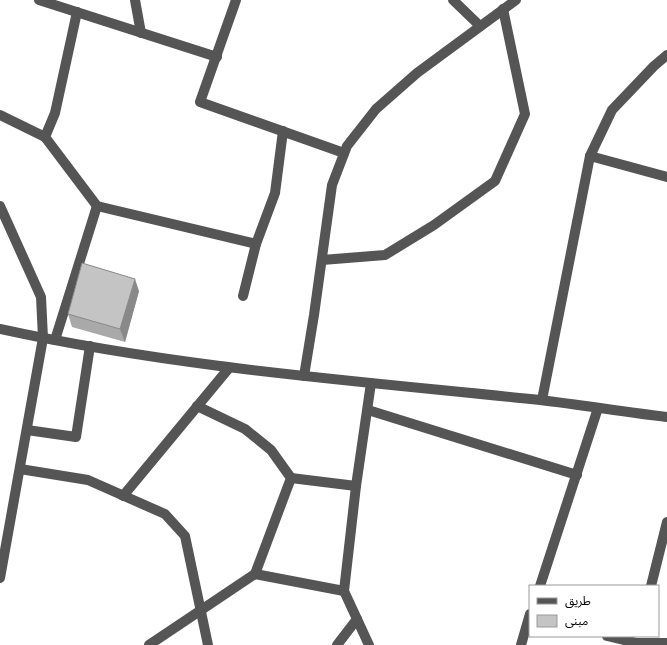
<svg xmlns="http://www.w3.org/2000/svg" width="667" height="645" font-family="'Roboto Condensed','Noto Sans Arabic',sans-serif">
	<style>
		.lines { fill: none; stroke-linecap: round; stroke-linejoin: round }
		.minor { stroke: #555; stroke-width: 10 }
		.wall { fill: #a9a9a9 }
		.shaded-wall { fill: #898989 }
		.building { fill: #c4c4c4; stroke: #898989 }
	</style>
	<rect width="100%" height="100%" fill="#fff"/>
	<g class="lines">
		<g class="minor">
			<path d="M39,0L217,57"/>
			<path d="M135,0L141,33"/>
			<path d="M236,0L200,102L344,153"/>
			<path d="M453,0L480,26"/>
			<path d="M0,115L45,137L97,206L256,244"/>
			<path d="M45,137L55,113L77,12"/>
			<path d="M590,156L667,177"/>
			<path d="M0,206L41,297L43,338L0,578"/>
			<path d="M322,260L385,255L434,225L495,181L525,114L503,9"/>
			<path d="M243,296L256,244L275,193L283,131"/>
			<path d="M0,329C177,368 359,381 540,400C582,405 625,412 667,417"/>
			<path d="M55,340L97,206"/>
			<path d="M304,376L314,315L332,185L347,146L376,109L417,73L516,0"/>
			<path d="M542,400L590,156L612,110L654,66L667,55"/>
			<path d="M197,406L245,429L271,450L291,478L255,574"/>
			<path d="M368,410L577,475"/>
			<path d="M27,430L76,437L90,346"/>
			<path d="M20,469L88,480L165,514L185,536L208,645"/>
			<path d="M291,478L356,486"/>
			<path d="M123,496L229,368"/>
			<path d="M540,586L598,408"/>
			<path d="M651,586L667,522"/>
			<path d="M607,636L637,643H667"/>
			<path d="M149,645L255,574L344,591"/>
			<path d="M337,645L357,619"/>
			<path d="M369,645L344,591L356,486L371,383"/>
			<path d="M521,645L530,614"/>
		</g>
	</g>
	<path class="wall" d="M139,291L125,342L72,327L68,314Z"/>
	<path class="shaded-wall" d="M135,279L139,291L125,342L120,329Z"/>
	<path class="building" d="M82,263L135,279L120,329L68,314Z"/>
	<rect x="529" y="585" width="130" height="52" fill="#ffffff" stroke="#999999"/>
	<rect x="537" y="598" width="20" height="6" fill="#555555" stroke="#999999"/>
	<text x="565" y="605" font-size="12" fill="#000000">طريق</text>
	<rect x="537" y="615" width="20" height="12" fill="#c4c4c4" stroke="#999999"/>
	<text x="565" y="625" font-size="12" fill="#000000">مبنى</text>
</svg>
